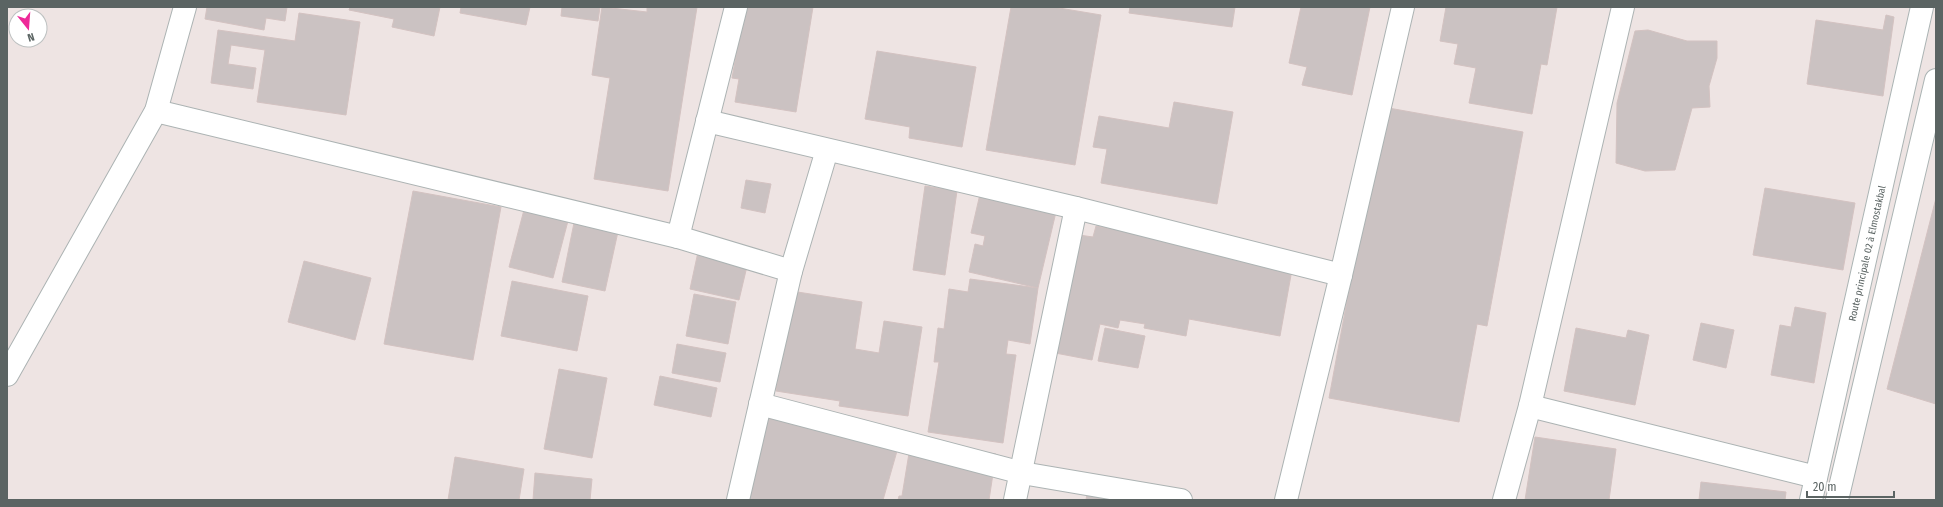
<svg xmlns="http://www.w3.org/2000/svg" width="1943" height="507" font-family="'Fira Sans Condensed',sans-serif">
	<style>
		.building { fill: #cbc2c2; stroke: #d3c2c1 }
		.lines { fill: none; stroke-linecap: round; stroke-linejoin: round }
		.street-casing { stroke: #acb3b3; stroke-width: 24 }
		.secondary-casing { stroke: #abb4b4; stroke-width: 24 }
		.street { stroke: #fff; stroke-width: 22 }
		.secondary { stroke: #fff; stroke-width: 22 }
		.labels { text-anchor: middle; stroke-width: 3; stroke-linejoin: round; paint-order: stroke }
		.street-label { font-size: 10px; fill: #5b6463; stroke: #fff }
	</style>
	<rect width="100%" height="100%" fill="#eee4e3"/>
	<g class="building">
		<path d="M207,7H287L285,21L266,18L264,30L205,19Z"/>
		<path d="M350,7H440L434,36L392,27L394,19L349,10Z"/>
		<path d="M461,7H530L526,25L460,13Z"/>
		<path d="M562,7H600L598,21L561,16Z"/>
		<path d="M602,7L647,12V7H697L668,191L594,179L610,78L592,75Z"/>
		<path d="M745,7H813L796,112L735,102L739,79L732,78Z"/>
		<path d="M1011,7H1053L1101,15L1075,165L986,150Z"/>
		<path d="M1130,7H1235L1232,27L1129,13Z"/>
		<path d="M1301,7H1370L1352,95L1302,85L1307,67L1289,63Z"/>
		<path d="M1446,7H1557L1547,65L1541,64L1532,114L1469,103L1476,68L1454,64L1458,44L1440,41Z"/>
		<path d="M299,13L360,22L346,115L257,102L265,50L231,45L228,64L256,68L253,89L211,83L218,30L295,41Z"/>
		<path d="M1886,15L1894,17L1883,96L1807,84L1816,20L1883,30Z"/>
		<path d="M1648,30L1687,41H1717V58L1709,86L1710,107L1692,108L1675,170L1645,171L1616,163L1617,103L1635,31Z"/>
		<path d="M877,51L976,67L962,147L909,138L910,127L865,119Z"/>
		<path d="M1174,102L1233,112L1217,204L1101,183L1107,149L1093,147L1099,116L1169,128Z"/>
		<path d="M1383,107L1523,132L1487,326L1477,324L1459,422L1329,398Z"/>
		<path d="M746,180L771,184L765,213L741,208Z"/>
		<path d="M925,186L957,191L945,275L913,270Z"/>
		<path d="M1765,188L1855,203L1843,270L1753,255Z"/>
		<path d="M413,191L501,207L473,360L384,344Z"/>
		<path d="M980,194L1056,212L1038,288L969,272L975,244L983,246L985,236L971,233Z"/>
		<path d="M1936,198V404L1887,389Z"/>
		<path d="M525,206L569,217L553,278L509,267Z"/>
		<path d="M575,218L619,227L605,291L562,282Z"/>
		<path d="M1096,226L1293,264L1280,336L1189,319L1186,336L1144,328L1145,324L1120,320L1118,328L1100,324L1092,360L1050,352L1079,235L1093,237Z"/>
		<path d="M698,252L748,262L739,300L690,289Z"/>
		<path d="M304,261L371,278L355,340L288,322Z"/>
		<path d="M970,279L1038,288L1030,344L1008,340L1006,354L1016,355L1003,443L928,432L939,362H934L938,328L944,329L949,289L968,292Z"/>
		<path d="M512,281L588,296L577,351L501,336Z"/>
		<path d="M791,291L862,302L855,349L879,353L884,321L922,327L908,416L839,406L840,401L776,391Z"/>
		<path d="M694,294L736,302L728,344L686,336Z"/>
		<path d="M1795,307L1826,313L1814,383L1771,375L1780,325L1791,327Z"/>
		<path d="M1701,323L1734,330L1726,368L1693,360Z"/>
		<path d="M1105,328L1145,336L1138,368L1098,361Z"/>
		<path d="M1576,328L1626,338L1628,330L1649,335L1635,405L1564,391Z"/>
		<path d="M677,344L726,353L720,382L672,373Z"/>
		<path d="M559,369L607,378L592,458L544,449Z"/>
		<path d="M660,376L717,388L711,417L654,405Z"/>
		<path d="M762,412L901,437L883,500H737Z"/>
		<path d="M1535,437L1616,449L1609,500H1525Z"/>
		<path d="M911,441L996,454L989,500H898L899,496H902Z"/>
		<path d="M455,457L524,469L519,500H448Z"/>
		<path d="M535,473L592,479L590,500H533Z"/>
		<path d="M1701,482L1786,492L1785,500H1699Z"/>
		<path d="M1088,488L1125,500H1086Z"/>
	</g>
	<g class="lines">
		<defs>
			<g id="street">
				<path d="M156,111L678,237L791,271"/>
				<path d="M707,121L1076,208L1341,275"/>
				<path d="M678,237L736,7"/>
				<path d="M7,375L156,111L185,7"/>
				<path d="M760,404L1022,473L1181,500"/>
				<path d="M1530,406L1816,477"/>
				<path d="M738,500L791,271L827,150"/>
				<path d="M1015,500L1076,208"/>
				<path d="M1286,500L1341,275L1403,7"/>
				<path d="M1504,500L1530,406L1623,7"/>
			</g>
			<g id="secondary">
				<path id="s1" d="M1811,500L1922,7"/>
				<path d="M1837,500L1936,80"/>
			</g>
		</defs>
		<use href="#street" class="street-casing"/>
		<use href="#secondary" class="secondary-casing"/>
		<use href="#street" class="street"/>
		<use href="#secondary" class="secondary"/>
	</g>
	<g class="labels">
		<g class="street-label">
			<text dy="4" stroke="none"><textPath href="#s1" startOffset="253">Route principale 02 à Elmostakbal</textPath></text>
		</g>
	</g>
	<rect width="1943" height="507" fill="none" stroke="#5b6463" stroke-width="16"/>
	<g transform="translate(28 28) rotate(163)"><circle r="19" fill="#ffffff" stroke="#bdc1c1"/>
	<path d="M0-3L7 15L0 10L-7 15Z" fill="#ee2999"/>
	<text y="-6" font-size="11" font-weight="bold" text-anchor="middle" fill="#5b6463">N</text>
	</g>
	<path d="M1807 491v6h87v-6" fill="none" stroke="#5b6463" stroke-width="2"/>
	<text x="1813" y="491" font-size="12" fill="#5b6463" stroke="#ffffff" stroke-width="3" paint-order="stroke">20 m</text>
</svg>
